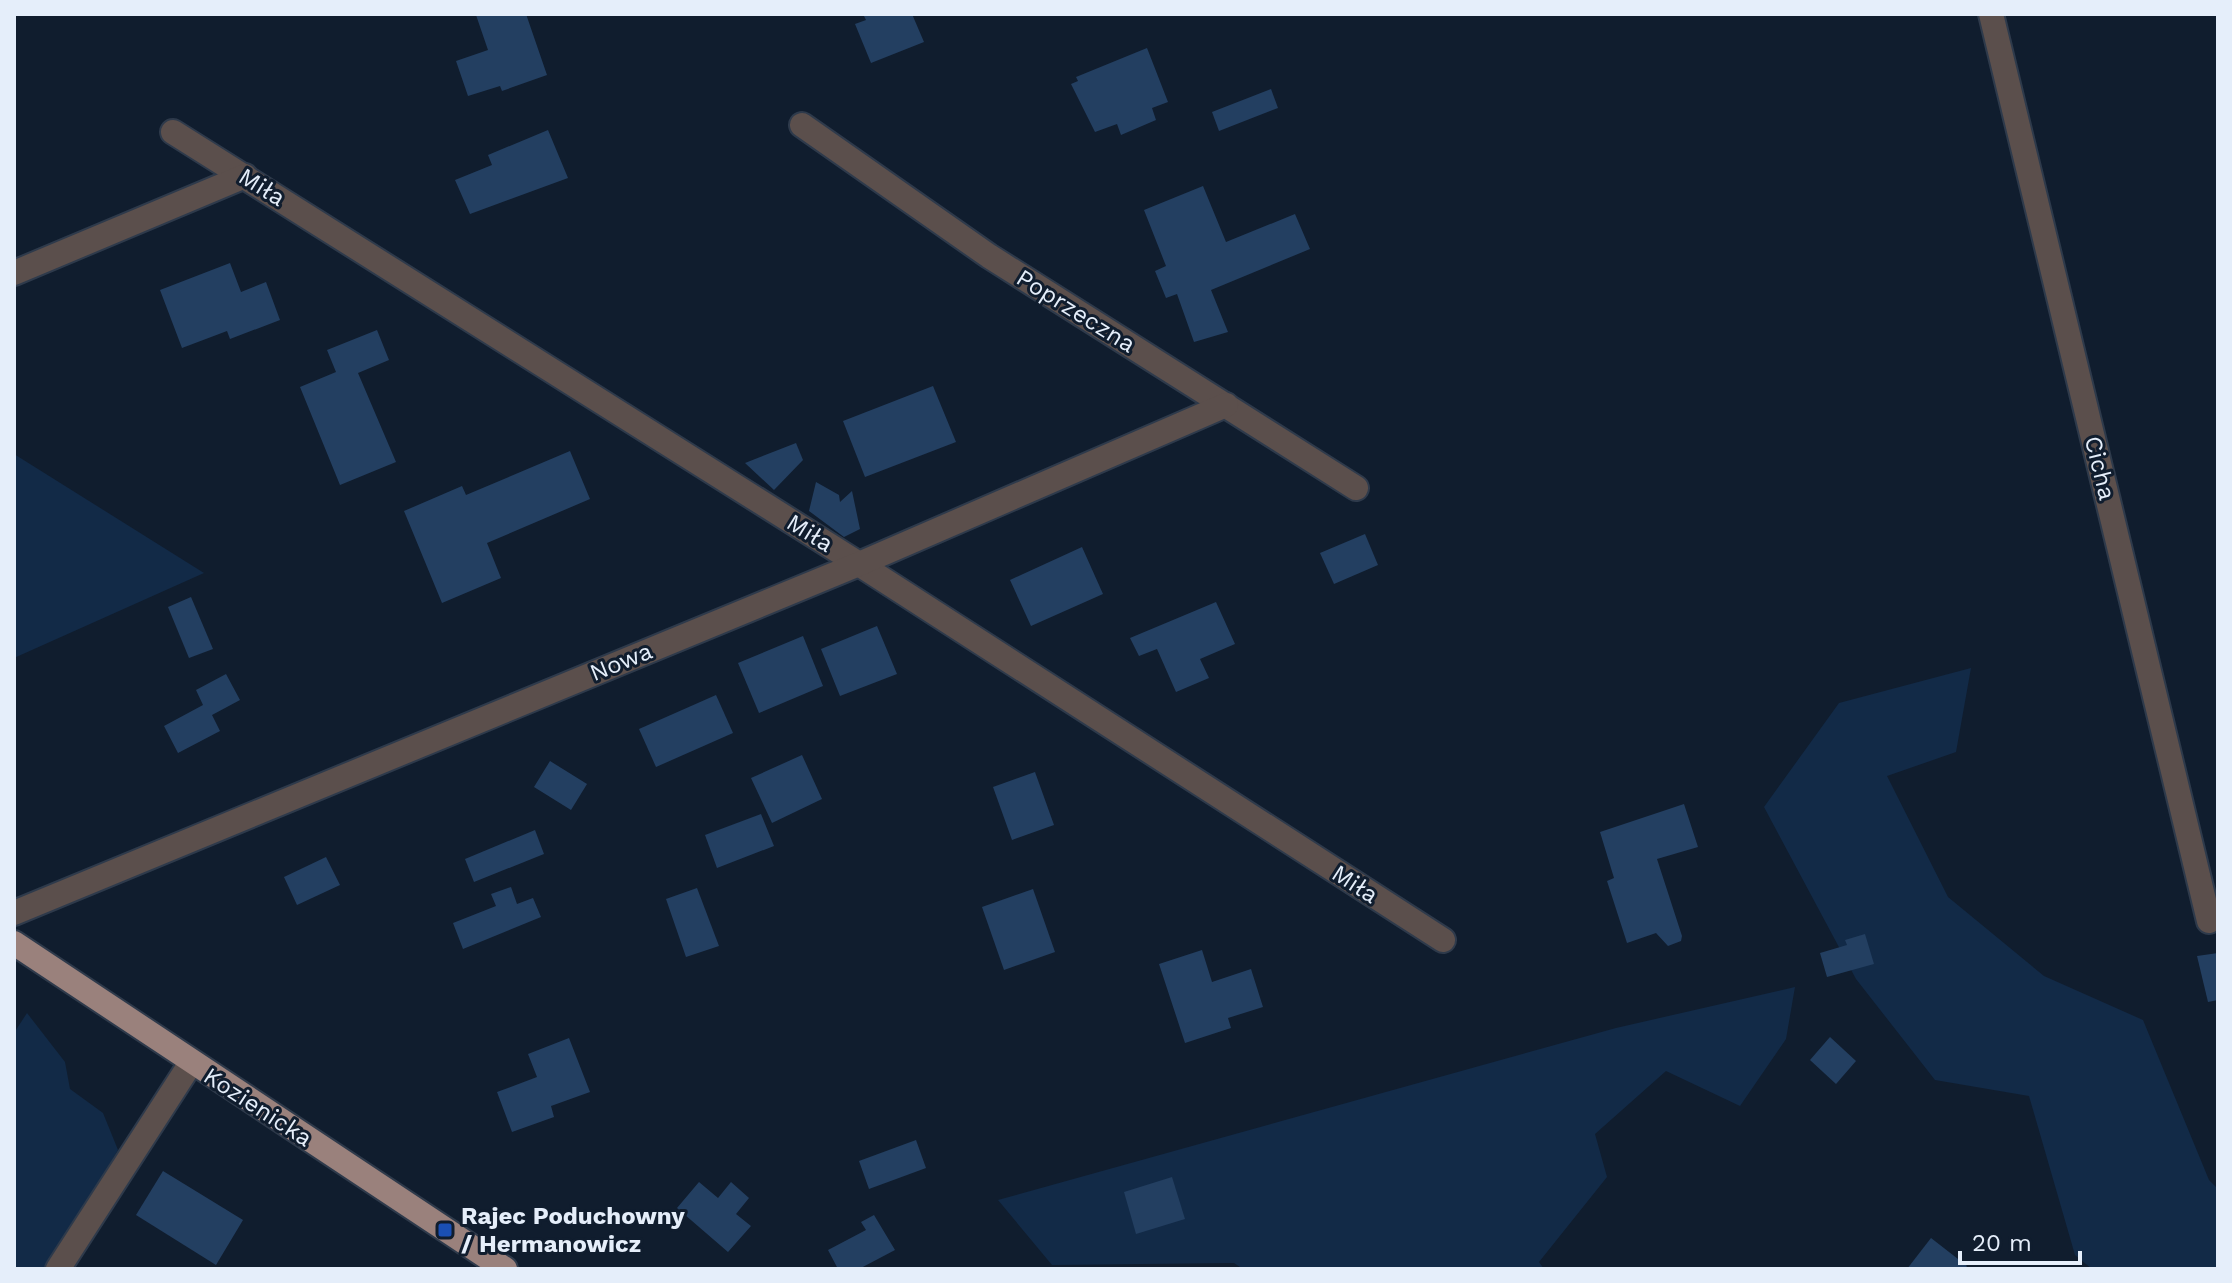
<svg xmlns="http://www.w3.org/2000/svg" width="2232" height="1283" font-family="'Work Sans',sans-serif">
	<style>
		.green { fill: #122a47 }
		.building { fill: #233f61 }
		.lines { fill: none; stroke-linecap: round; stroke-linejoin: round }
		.minor-casing { stroke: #2e3a4b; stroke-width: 28 }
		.major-casing { stroke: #2e3a4b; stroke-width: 28 }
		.minor { stroke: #5b4f4c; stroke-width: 24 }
		.major { stroke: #9a817c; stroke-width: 24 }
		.transit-dot { fill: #1a4fb4; stroke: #101d2e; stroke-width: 3 }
		.labels { text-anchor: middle; stroke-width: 6; stroke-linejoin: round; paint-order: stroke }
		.street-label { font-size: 24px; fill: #e5eefa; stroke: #101d2e }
		.poi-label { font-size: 24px; font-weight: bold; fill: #e5eefa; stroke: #101d2e; text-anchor: start }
	</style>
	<rect width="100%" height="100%" fill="#101d2e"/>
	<g class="green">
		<path d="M14,454L204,573L14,658Z"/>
		<path d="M1971,668L1956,752L1887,776L1948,897L2044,976L2143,1020L2209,1180L2218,1189V1269H2092L2075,1255L2029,1096L1935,1080L1856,979L1764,807L1839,703Z"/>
		<path d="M1795,987L1786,1039L1740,1106L1666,1071L1595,1134L1607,1177L1539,1262L1544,1269H1243L1234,1263L1052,1265L998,1200L1616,1028Z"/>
		<path d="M27,1013L65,1062L70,1089L103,1113L118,1150L48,1269H14V1033Z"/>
	</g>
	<g class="building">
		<path d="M526,14L547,75L502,91L500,86L468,96L456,61L488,50L476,15Z"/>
		<path d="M863,14H912L924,42L871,63L855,24L866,20Z"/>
		<path d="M1147,48L1168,102L1152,108L1156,120L1121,135L1117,124L1095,132L1071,84L1078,81L1076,77Z"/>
		<path d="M1271,89L1278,108L1219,131L1212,112Z"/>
		<path d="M548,130L568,178L470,214L455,180L492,165L488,155Z"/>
		<path d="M1203,186L1226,242L1295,214L1310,249L1211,290L1228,332L1194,342L1177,294L1166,298L1155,271L1166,266L1144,210Z"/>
		<path d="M230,263L241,292L266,282L280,320L230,339L227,331L182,348L160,290Z"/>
		<path d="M377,330L389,360L358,373L396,462L340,485L300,387L336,372L327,350Z"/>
		<path d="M933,386L956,442L865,477L843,421Z"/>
		<path d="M796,443L803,460L774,490L745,463Z"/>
		<path d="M570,451L590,499L487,543L501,578L442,603L404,511L462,486L466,495Z"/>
		<path d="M816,482L839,495L840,502L852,491L860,529L844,537L809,511Z"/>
		<path d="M1365,534L1378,565L1334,584L1320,553Z"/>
		<path d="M1082,547L1103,594L1031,626L1010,580Z"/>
		<path d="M191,597L213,649L189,658L168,607Z"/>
		<path d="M1216,602L1235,644L1200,659L1209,678L1176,692L1157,649L1139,656L1130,638Z"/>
		<path d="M877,626L897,674L840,696L821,649Z"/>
		<path d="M803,636L823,686L759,713L738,663Z"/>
		<path d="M226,674L240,700L212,715L220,731L178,753L164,726L203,705L196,690Z"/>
		<path d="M716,695L733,733L656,767L639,729Z"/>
		<path d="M802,755L822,799L772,823L751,778Z"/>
		<path d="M550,761L587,784L571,810L534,787Z"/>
		<path d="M1035,772L1054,825L1012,840L993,787Z"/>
		<path d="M1684,804L1698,847L1657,859L1682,936L1681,941L1668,946L1656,933L1627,943L1607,881L1614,878L1600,832Z"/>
		<path d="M761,814L774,846L717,868L705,835Z"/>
		<path d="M535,830L544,854L474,882L465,859Z"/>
		<path d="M326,857L340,885L297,905L284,877Z"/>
		<path d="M511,887L517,904L533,898L541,917L463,949L453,923L496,906L491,894Z"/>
		<path d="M697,888L719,946L686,957L666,899Z"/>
		<path d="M1033,889L1055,952L1004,970L982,907Z"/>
		<path d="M1865,934L1874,964L1827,977L1820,953L1847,945L1845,940Z"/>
		<path d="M1202,950L1212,982L1251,969L1263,1007L1228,1018L1231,1028L1185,1043L1159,964Z"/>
		<path d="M2218,953V1000L2208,1002L2197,956Z"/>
		<path d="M1830,1037L1856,1061L1836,1084L1810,1060Z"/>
		<path d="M569,1038L590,1092L551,1106L554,1117L512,1132L497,1092L537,1077L528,1054Z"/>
		<path d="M916,1140L926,1168L869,1189L859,1161Z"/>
		<path d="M163,1171L243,1220L216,1265L136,1215Z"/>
		<path d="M1172,1177L1185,1219L1136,1234L1124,1192Z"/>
		<path d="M699,1182L718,1198L731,1182L749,1198L736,1214L751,1226L728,1252L677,1208Z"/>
		<path d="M874,1215L895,1250L859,1269H838L828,1250L866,1230L861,1222Z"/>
		<path d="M1931,1238L1967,1266L1965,1269H1907Z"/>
	</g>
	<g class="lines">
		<defs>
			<g id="minor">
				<path d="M1991,14L2209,921"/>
				<path d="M802,125L989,256L1356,488"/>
				<path d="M173,132L859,564L1443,940"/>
				<path d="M14,273L245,176"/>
				<path d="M14,913L859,564L1226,405"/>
				<path d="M58,1269L191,1063"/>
			</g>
			<path id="major" d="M14,943L505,1269"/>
		</defs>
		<use href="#minor" class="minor-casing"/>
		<use href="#major" class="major-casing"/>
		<use href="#minor" class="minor"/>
		<use href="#major" class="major"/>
	</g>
	<rect class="transit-dot" x="437" y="1222" width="16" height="16" rx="4"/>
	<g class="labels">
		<g class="street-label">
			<text transform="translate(262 187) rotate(32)" y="8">Miła</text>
			<text transform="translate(1076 311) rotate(32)" y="8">Poprzeczna</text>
			<text transform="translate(2100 468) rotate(76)" y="8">Cicha</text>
			<text transform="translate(810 533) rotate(32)" y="8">Miła</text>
			<text transform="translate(621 662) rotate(-22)" y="8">Nowa</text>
			<text transform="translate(1355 884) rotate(33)" y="8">Miła</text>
			<text transform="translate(258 1107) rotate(33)" y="8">Kozienicka</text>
		</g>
		<g class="poi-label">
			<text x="461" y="1224">Rajec Poduchowny<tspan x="461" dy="28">/ Hermanowicz</tspan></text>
		</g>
	</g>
	<rect width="2232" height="1283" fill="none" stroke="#e5eefa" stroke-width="32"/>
	<path d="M1960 1251v12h120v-12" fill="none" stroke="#e5eefa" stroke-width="4"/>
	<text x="1972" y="1251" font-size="24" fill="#e5eefa" stroke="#101d2e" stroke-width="6" paint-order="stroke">20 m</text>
</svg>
